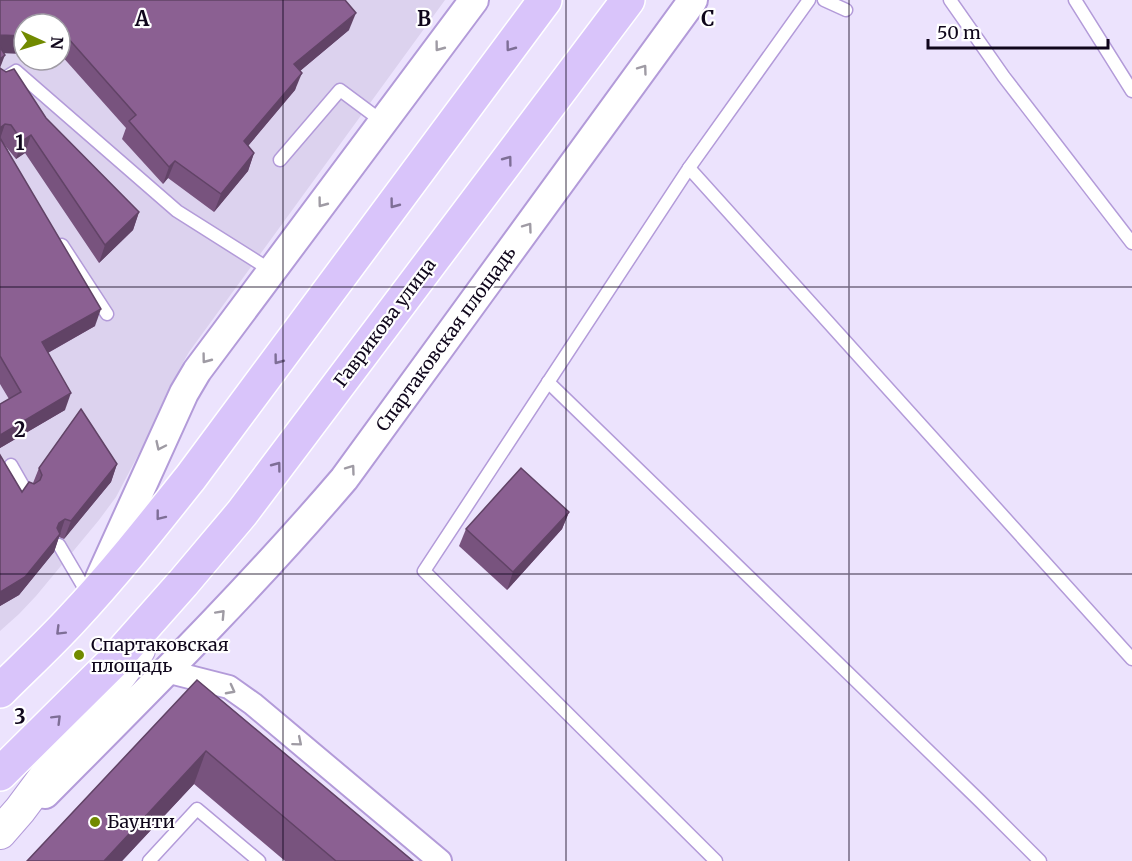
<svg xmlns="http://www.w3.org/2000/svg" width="1132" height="861" font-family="Merriweather,serif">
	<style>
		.built { fill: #dcd2ee; fill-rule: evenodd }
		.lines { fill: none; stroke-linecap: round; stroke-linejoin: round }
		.service-casing { stroke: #b39bd9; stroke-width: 15 }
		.minor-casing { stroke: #b39bd9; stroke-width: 26 }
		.tertiary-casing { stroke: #b39bd9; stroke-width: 32 }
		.secondary-casing { stroke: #b39bd9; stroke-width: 34 }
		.primary-casing { stroke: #fff; stroke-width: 36 }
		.service { stroke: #fff; stroke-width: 12 }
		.minor { stroke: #fff; stroke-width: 22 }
		.tertiary { stroke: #fff; stroke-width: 28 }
		.secondary { stroke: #fff; stroke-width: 32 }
		.primary { stroke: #d9c4fa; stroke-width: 33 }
		.wall { fill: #78537e }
		.shaded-wall { fill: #614366 }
		.building { fill: #8b6092; stroke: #614366; stroke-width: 1.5 }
		.oneway { stroke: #9f9ba4 }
		.oneway2 { stroke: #7e6e96 }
		.grid { fill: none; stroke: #0f061b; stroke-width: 1.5; stroke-opacity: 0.55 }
		.poi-dot { fill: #718a00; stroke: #fff; stroke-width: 2 }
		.labels { text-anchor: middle; stroke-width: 4.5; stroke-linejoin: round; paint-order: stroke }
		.street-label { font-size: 18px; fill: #0f061b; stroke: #fff }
		.poi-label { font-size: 18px; fill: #0f061b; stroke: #fff; text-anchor: start }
		.grid-label { font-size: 20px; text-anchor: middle; font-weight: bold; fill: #0f061b; stroke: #fff; stroke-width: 4.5; stroke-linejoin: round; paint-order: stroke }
	</style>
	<rect width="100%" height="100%" fill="#ece3fd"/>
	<path class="built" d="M0,0H445L189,352L171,384L146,440L116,497L99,520L36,596L19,614L0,631ZM24,24H60V60H24Z"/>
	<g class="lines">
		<defs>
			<g id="service">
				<path d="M824,0L846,10"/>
				<path d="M950,0L1004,77L1132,243"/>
				<path d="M1075,0L1132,91"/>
				<path d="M0,81L16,71L177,211L272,271"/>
				<path d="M280,160L340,90L383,122"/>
				<path d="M689,168L1132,659"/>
				<path d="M62,245L107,314"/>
				<path d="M548,382L980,801L1040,861"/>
				<path d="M11,465L27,493"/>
				<path d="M59,545L89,596"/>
				<path d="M149,861L197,809L259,861"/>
				<path d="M716,861L424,571L689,168L809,0"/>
			</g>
			<path id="minor" d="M166,671L229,687L253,704L440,861"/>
			<g id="tertiary">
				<path d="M99,580L184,393L197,371L474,0"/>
				<path d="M45,794C147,691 250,589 344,479L693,0"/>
			</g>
			<path id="secondary" d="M0,833L20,810L139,650"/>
			<g id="primary">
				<path d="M0,691C24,667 49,644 72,619C114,574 152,526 191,477L545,0"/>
				<path d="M0,774L113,662L183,583L242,513L628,0"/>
			</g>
		</defs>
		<use href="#service" class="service-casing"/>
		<use href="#minor" class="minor-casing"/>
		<use href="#tertiary" class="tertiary-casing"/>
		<use href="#secondary" class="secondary-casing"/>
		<use href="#primary" class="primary-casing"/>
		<use href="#service" class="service"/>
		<use href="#minor" class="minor"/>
		<use href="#tertiary" class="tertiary"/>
		<use href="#secondary" class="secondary"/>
		<use href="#primary" class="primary"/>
	</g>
	<g class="wall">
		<path d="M0,0L349,30L300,71L295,90L248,146L254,153L248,171L214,212L168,178L163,184L122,139L126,128L60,54L4,53Z"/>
		<path d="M0,68L46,118L139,212L133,230L99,263L25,153L16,159L3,143L8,150L7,151L95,326L48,353L65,410L0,448V404L9,399L0,384Z"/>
		<path d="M0,455L22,492L33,483L39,468L117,464L111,482L64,539L59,537L54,552L19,595L0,606Z"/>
		<path d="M569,512L562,529L507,590L459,546L466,529Z"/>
		<path d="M197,680L413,861H285L194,784L122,861H27Z"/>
	</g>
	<g class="shaded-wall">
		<path d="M356,13L349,30L288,81L294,64Z"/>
		<path d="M0,35L24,36V54L0,53Z"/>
		<path d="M60,37H67L60,54Z"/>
		<path d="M5,55L0,68V59Z"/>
		<path d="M302,73L295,90L237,159L244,141Z"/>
		<path d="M5,124L0,139V128Z"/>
		<path d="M31,135L25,153L16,159L22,141Z"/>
		<path d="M254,153L248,171L214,212L221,194Z"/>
		<path d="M175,161L168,178L163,184L169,167Z"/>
		<path d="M139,212L133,230L99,263L105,245Z"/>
		<path d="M101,309L95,326L35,360L42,342Z"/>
		<path d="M71,393L65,410L0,448V435Z"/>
		<path d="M117,464L111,482L64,539L71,521Z"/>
		<path d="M569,512L562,529L507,590L513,572Z"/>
		<path d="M65,519L54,552L19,595L0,606V592L52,540L59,523Z"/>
		<path d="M206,751L194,784L122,861H104Z"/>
	</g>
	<g class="building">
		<path d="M0,0H345L356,13L294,64L302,73L244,141L254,153L221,194L175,161L169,167L129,121L136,115L67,37H60V24H24V36L0,35Z"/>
		<path d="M0,47L5,55L0,59Z"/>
		<path d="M0,68L6,72L14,69L46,118L139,212L105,245L31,135L22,141L11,125L5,124L0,128Z"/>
		<path d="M0,138L101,309L42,342L71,393L0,435V404L21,392L0,356Z"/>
		<path d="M81,409L117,464L71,521L65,519L59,523L57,528L60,534L25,577L0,592V455L22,492L29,482L34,484L40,480L42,475L39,468Z"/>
		<path d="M521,468L569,512L513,572L466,529Z"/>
		<path d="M197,680L413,861H336L206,751L104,861H27Z"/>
	</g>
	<defs><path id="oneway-chevron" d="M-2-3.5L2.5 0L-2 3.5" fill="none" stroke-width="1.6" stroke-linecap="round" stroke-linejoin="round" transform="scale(1.5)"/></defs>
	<g class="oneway">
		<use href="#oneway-chevron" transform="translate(439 47) rotate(127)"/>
		<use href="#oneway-chevron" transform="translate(643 69) rotate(-54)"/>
		<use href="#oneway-chevron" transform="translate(322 203) rotate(127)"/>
		<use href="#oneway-chevron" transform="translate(528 227) rotate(-54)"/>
		<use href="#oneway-chevron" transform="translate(206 359) rotate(127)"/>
		<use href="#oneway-chevron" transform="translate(160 446) rotate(115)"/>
		<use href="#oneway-chevron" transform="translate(351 469) rotate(-54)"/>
		<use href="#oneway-chevron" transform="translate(221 614) rotate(-47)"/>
		<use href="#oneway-chevron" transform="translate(231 690) rotate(28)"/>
		<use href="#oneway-chevron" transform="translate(298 742) rotate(40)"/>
	</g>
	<g class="oneway2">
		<use href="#oneway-chevron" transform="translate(510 47) rotate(127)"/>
		<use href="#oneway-chevron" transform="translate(508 160) rotate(-53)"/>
		<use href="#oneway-chevron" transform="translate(394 204) rotate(127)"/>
		<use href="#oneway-chevron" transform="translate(278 360) rotate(127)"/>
		<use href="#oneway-chevron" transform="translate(277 466) rotate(-53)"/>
		<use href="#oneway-chevron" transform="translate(160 516) rotate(128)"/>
		<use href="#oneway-chevron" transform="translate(60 631) rotate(135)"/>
		<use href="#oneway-chevron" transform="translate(57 719) rotate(-45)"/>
	</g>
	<path class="grid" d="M283,0V861M566,0V861M849,0V861M0,287H1132M0,574H1132"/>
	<g class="poi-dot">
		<circle cx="79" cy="655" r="6"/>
		<circle cx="95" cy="822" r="6"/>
	</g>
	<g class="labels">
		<g class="street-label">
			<text transform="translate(385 323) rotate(-53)" y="6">Гаврикова улица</text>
			<text transform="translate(446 339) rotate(-54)" y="6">Спартаковская площадь</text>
		</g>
		<g class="poi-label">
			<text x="91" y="651">Спартаковская<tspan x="91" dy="21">площадь</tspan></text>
			<text x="107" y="828">Баунти</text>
		</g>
	</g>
	<g class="grid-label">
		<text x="142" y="26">A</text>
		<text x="424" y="26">B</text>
		<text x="708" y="26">C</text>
		<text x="20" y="150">1</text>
		<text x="20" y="437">2</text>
		<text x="20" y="724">3</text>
	</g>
	<g transform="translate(42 42) rotate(94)"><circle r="28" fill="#ffffff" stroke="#9f9ba4" stroke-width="1.5"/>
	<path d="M0-4.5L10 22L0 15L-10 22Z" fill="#718a00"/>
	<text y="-9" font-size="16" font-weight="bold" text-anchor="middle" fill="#0f061b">N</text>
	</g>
	<path d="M928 39v9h180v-9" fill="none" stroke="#0f061b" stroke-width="3"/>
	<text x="937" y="39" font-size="18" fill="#0f061b" stroke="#ffffff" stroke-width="4.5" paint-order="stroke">50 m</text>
</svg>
